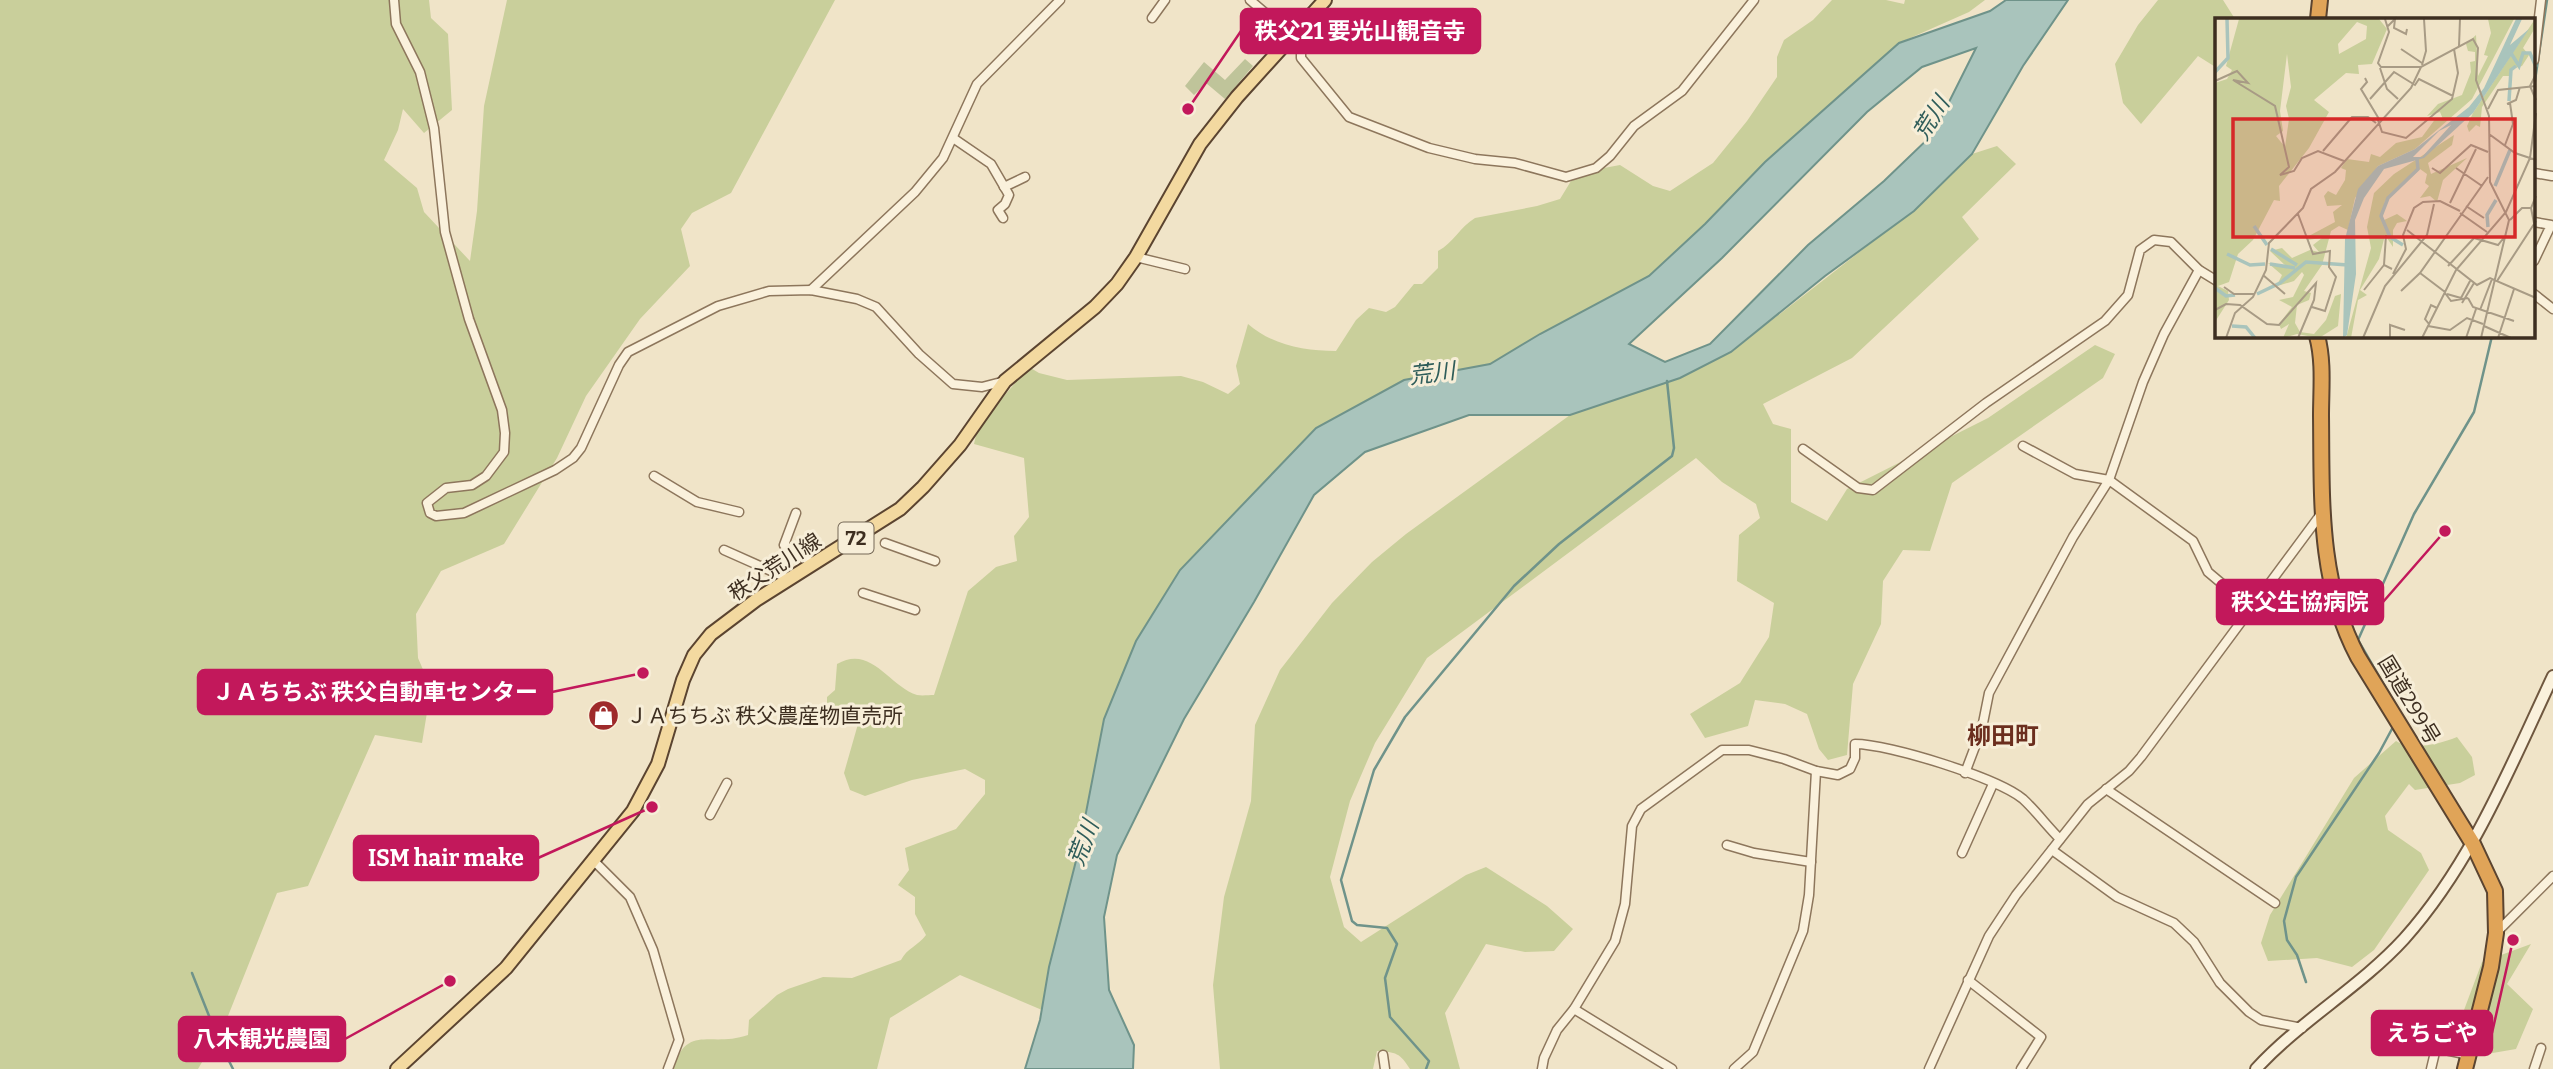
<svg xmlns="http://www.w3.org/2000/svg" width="2553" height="1069" font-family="Bitter,'Noto Sans JP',serif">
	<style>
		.green { fill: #c9cf9b }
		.cemetery { fill: #bfc49a }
		.water { fill: #a9c4bc; stroke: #6f938a; stroke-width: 2; fill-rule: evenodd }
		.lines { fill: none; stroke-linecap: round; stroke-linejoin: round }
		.stream { stroke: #6f938a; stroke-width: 2.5 }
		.street-casing { stroke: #8d765c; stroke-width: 11 }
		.secondary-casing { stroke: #6f573f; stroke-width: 14 }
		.primary-casing { stroke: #5b4430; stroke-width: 16 }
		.highway-casing { stroke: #5b4430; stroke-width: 18 }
		.street { stroke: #faf1dc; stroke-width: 8 }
		.secondary { stroke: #faf1dc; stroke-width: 10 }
		.primary { stroke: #f3d9a0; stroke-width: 12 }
		.highway { stroke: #e0a458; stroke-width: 14 }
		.labels { text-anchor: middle; stroke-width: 6; stroke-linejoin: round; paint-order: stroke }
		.shield { fill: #f7eed8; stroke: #756857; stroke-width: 2 }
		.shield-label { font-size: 19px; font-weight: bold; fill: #3d2e20 }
		.street-label { font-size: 21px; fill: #3d2e20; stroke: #f7eed8 }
		.poi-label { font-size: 21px; fill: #3d2e20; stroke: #f7eed8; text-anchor: start }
		.water-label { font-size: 23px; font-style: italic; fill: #2f5d5a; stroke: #f7eed8 }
		.quarter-label { font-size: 24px; font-weight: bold; fill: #6b2e1e; stroke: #f7eed8 }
		.inset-river { fill: none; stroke: #a9c4bc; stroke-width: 3.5 }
		.inset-road { fill: none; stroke: #a89b85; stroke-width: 2 }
		.view { fill: #d62828; fill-opacity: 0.15; stroke: #d62828; stroke-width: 3.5 }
		.inset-edge { fill: none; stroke: #3d2e20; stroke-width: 3.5 }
		.leader { fill: none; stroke: #c2185b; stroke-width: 2.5 }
		.callout-dot { fill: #c2185b; stroke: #f7eed8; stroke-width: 2.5 }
		.callout { fill: #c2185b; stroke: #c2185b; stroke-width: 2.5 }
		.callout-label { font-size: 23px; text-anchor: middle; font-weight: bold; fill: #fff }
	</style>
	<rect width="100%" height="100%" fill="#f0e4c8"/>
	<g class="green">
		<path d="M0,0H429L431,18L448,34L452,110L424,133L403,109L398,130L384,160L417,188L424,212L470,261L477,211L484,106L507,0H835L731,193L692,213L681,229L690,266L640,319L586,396L557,458L504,544L441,571L416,614L418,658L431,688L422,743L375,735L308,886L277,893L226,1021L198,1069H0Z"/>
		<path d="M1832,0H1886L1904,4L1905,0H1985L1969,12L1899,43L1765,162L1705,224L1649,276L1540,334L1490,364L1404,380L1316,428L1180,570L1136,641L1104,719L1079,849L1049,967L1042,1010L960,975L890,1018L877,1069H673C687,1023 711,1048 748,1035L749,1020L777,995L788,989L823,977L852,978L901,960C907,948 918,946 926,935L915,914V897L898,885L909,870L905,848L956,829L985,794V780L965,769L912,780L865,796L850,790L844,773L858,724L856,716L841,715L827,708V697L835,690L837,664C871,644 889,686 917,695C922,696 929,695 934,695L968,591L996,567L1017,561L1014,536L1029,517L1024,458L974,444L978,426L1029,367L1039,373L1067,380L1181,376L1203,382L1228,394L1240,384L1236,366L1248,324C1272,345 1304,351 1336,351L1356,320L1369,308L1386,312L1395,307L1414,284H1422L1438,268V251C1453,243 1460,227 1475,218L1537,206L1560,199L1571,181L1604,168L1620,165L1653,186L1670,191L1713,163L1747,121L1777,77V57L1784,40L1813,20Z"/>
		<path d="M2158,0H2223L2235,19H2217V68L2198,56L2141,124L2123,103L2115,64L2138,25Z"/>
		<path d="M1997,146L2016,164L1962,217L1979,239L1852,358L1763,404L1773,424L1791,429V502L1827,521L1847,489L1988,418L2095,345L2115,354L2103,378L1952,483L1930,551L1903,550L1883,581L1881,624L1853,684L1847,755L1828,760L1819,749L1807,714L1785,704L1755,700L1748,726L1705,738L1690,714L1740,683L1769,637L1774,603L1737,581L1739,535L1760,518L1756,504L1722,482L1696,458L1427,658L1375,743L1350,801L1330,877L1344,927L1361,942L1466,875L1486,867L1547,906L1573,929L1554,951L1525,952L1486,944L1445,1013L1460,1069H1410C1400,1053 1396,1052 1377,1051L1373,1069H1220L1213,985L1224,897L1251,801L1255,725L1280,670L1332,603L1372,562L1406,534L1570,415L1680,378L1731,352L1889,229L1972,154Z"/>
		<path d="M2457,737L2472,757L2475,775L2460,783L2415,790L2409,784L2385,816L2388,830L2421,853L2429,870L2374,950L2352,967L2317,958L2268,961L2261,943L2270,915L2354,778L2396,741C2412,751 2440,744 2457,737Z"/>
		<path d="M2531,944L2507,984L2533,1009L2516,1049L2481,1055L2461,1018L2482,962Z"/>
	</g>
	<path class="cemetery" d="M1245,59L1253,66L1225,99L1206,83L1194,95L1185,86L1204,62L1225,80Z"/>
	<path class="water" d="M2006,0H2068L2023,66L1972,154L1914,211L1825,276L1731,352L1680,378L1570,415H1469L1365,452L1314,495L1254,602L1184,719L1117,855L1104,917L1109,990L1134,1045L1133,1069H1025L1040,1020L1049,967L1079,849L1104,719L1136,641L1180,570L1316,428L1404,380L1490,364L1540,334L1649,276L1705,224L1765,162L1899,43L1990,11ZM1976,48L1933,134L1884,181L1808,245L1710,344L1665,362L1629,344L1722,258L1867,112L1922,67Z"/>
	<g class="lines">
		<g class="stream">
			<path d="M2534,87L2547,0"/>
			<path d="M2399,711L2358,640L2414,514L2474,412L2492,336"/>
			<path d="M192,973L219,1041L233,1069"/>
			<path d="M2306,982L2297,955L2287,940L2284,921L2296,877L2379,753L2393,727"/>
			<path d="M1426,1069L1429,1061L1390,1017L1385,978L1397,944L1387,928L1357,925L1352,921L1341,880L1374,770L1405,717L1514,586L1559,544L1672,456L1674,448L1667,381"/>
		</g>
		<defs>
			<g id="street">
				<path d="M394,0L396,24L420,72L434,128L445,232L469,319L502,410L505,433L504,452L486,476L472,485L446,488L427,503L430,513L436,516L464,513L555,470L573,458L581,448L619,365L628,352L718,306L769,291L811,290L857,299L876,307L919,354L953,384L982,387L1005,381"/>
				<path d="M1250,0L1291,35"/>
				<path d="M1312,13L1317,18L1301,43V58L1349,117L1429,148L1475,159L1515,163L1566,177L1596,168L1610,156L1634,126L1682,91L1754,0"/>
				<path d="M1152,18L1165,0"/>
				<path d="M2534,60L2541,0"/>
				<path d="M953,138L991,164L1009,195L1005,204L998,210L1003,218"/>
				<path d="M2534,173L2552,176"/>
				<path d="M1004,187L1025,177"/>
				<path d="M2534,222L2551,225L2534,261"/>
				<path d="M1136,257L1185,269"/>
				<path d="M811,290L915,192L943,158L977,84L1060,0"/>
				<path d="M2534,294L2553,309"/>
				<path d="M2023,446L2075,474L2109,480L2193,541L2208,572L2252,609"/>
				<path d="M1803,449L1858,488L1873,490L1986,403L2105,321L2128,295L2140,250L2154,240L2171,242L2199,270L2217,281"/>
				<path d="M654,476L697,502L739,512"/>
				<path d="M796,513L784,545L814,564"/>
				<path d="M885,543L935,561"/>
				<path d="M724,550L789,579"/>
				<path d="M863,593L915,610"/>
				<path d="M1965,773L1982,728L1989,693L2073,537L2109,480L2143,382L2164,334L2199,270"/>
				<path d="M2106,789L2275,903"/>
				<path d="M710,815L727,783"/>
				<path d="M1727,845L1754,853L1811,862"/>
				<path d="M2052,850L2117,897L2174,923L2194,942L2220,983L2249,1012L2261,1020L2302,1028"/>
				<path d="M1962,853L1993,784"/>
				<path d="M592,859L630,897L653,950L679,1040L668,1069"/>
				<path d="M2496,933L2553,876"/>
				<path d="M1968,980L2041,1037L2021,1069"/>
				<path d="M1574,1009L1672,1069"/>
				<path d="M1383,1055L1385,1069"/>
				<path d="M1542,1069L1544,1058L1557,1030L1574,1009L1615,941L1625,904L1632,826L1641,809L1722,750H1749L1784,759L1816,771L1838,775L1850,769L1855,758V744C1889,744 1998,778 2023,799C2036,811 2047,826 2060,839"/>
				<path d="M1734,1069L1753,1052L1803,931L1809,895L1816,771"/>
				<path d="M1929,1069L1989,936L2016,895L2088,804L2129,771L2141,757L2321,514"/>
				<path d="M2431,1069L2436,1048L2469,1055"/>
				<path d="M2534,1069L2541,1048"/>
			</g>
			<path id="secondary" d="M2256,1069C2300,1021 2360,987 2404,939C2472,863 2510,767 2553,676"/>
			<path id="primary" d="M397,1069L506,968L633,811L658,764L683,680L694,655L711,634L756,600L900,509L923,487L960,445L1005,381L1095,307L1117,284L1136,257L1200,144L1237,97L1325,0"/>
			<g id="highway">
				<path d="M2318,19L2320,0"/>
				<path d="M2317,336C2324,361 2321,390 2321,416C2322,499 2318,582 2358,657L2473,844L2495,891L2496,933L2491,967L2465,1069"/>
			</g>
		</defs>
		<use href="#street" class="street-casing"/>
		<use href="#secondary" class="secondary-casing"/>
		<use href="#primary" class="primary-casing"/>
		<use href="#highway" class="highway-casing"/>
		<use href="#street" class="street"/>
		<use href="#secondary" class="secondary"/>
		<use href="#primary" class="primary"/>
		<use href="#highway" class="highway"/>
	</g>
	<defs>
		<symbol id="shop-disc" viewBox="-11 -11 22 22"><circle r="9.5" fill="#9e2a2b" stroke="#f7eed8"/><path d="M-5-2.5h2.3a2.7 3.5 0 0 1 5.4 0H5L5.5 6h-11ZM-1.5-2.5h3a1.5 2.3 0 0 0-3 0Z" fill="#fff"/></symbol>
	</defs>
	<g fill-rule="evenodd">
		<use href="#shop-disc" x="586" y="698" width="35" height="35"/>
	</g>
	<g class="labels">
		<rect class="shield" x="838.5" y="522.5" width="35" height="31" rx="5"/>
		<g class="shield-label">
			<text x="856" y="545">72</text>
		</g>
		<g class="street-label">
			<text transform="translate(775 567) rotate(-33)" y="7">秩父荒川線</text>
			<text transform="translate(2409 700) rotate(59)" y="7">国道299号</text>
		</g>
		<g class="poi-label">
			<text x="626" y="723">ＪＡちちぶ 秩父農産物直売所</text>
		</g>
		<g class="water-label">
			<text transform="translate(1931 118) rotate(-58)" y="8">荒川</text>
			<text transform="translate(1432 373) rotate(-7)" y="8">荒川</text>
			<text transform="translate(1083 843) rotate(-69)" y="8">荒川</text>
		</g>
		<g class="quarter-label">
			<text x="2003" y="744">柳田町</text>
		</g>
	</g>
	<g transform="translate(2215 18)">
		<rect width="320" height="320" fill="#f0e4c8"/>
		<path d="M24,1H164L172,11L157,46L143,47L144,56L131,55L99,82L114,94L94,130L64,168L65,183L59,182L38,222L23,236L14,264L3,268L13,273L14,282L0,304V65L12,61L17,52L11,48ZM142,4L152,8L151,21L124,36L123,26ZM72,36L76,69L71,88L74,101L70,129L61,118L68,113L65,93ZM273,1H299L257,81L200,131L163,148L140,180L133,212L124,208L116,213L107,247L89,273L96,275L94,282L82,287L80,305L85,314L99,316L111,302L120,278L126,276L123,308L104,320L82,316L68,320L74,306L66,311L64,306L77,289L64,282L78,279L89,257L87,254L79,263L49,272L63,265L67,257L53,245L72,249L55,233L67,230L77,240L95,232L104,234L98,227L107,220L92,222V219L120,204L118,194L127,187L112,188L109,178L113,173L121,177L130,162L131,152L126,150L132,141L154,144L156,136L165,139L181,125L207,119L221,100L228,101L225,94L212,98L223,86L247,77L256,54L255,44L260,43V34L253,33L251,26L261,17L263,58L273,38L269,37L276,15ZM320,1V10L308,30L314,37L307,48L296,51L295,58H288L267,89L265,109L261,107L254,114L252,108L258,95ZM239,117L237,127L213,145L216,156L252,140L228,162L222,184L215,178L205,180L214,168L210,165L212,156L205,151L170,183L167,203L182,196L192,203L182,205L178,212V229L170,217L164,241L145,272L152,277L143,282L136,320H131L156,230L152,209L159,175L179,156Z" fill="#c9cf9b" fill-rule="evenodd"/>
		<path d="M301,1H307L295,27L314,11L258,95L209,140L169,151L149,180L140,202L141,256L132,317L128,320L130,221L143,171L163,148L200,131L254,89L269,70ZM236,107L207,139H198L224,113Z" fill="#a9c4bc" fill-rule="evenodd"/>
		<path class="inset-river" d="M296,35L304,48L308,35H315L321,49M0,54L13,40L12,1M294,83L296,52L301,48M280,168L295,132M39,208L52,227M273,209L272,197L281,182M188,227L175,219L166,198L173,180L203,151L202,141M56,231L82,247M12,236L35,247L50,246M55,246L80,250M0,270L11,278L20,277M42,276L65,265L91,244L133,247M17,308L31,309L40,320"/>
		<path class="inset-road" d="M170,1L174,14L163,45L166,49H206L258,21L263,30L261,62L274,98L275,164L294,202L266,320M173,8L180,1L179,10L191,16L192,11M244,28L245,1M186,31L207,45M207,47L211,33L209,1M165,50L172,71L183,81M321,56L315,68L321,82M150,60L152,64L146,71L164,101M0,63L22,53L33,65L18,62L60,88L74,149L65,157L79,153L87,140L103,133L129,143M155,81L179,54L200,67L204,61L238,78M292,86L301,82L305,69M273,91L283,72L321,68M163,102L167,114L191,120L237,81L243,55L239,31M274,116L300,135L321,142M290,127L298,106L295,85M108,133L137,99H153L161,105M217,150L225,155L256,127L273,134M241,150L267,168M235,185L261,131M251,188L269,200M245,195L272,214M83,196L98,236L115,233L114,249L121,259L110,293L97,289M295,202L307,190H316M319,205L316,190L321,178M192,212L262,267L275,260L321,280M171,217L169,247L177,251M233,248L259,220L283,227L291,217M205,255L230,274M178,256L191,231L188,217L199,190L208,184L225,183L245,193M48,257L70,276M282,263L321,203M9,269L19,276H39M149,272L169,247M186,273L205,255L273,159M230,275L236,283L253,280M232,276L246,280L255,263M253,280L258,289L299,303M247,285L259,265M0,292L11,286L25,287L52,306L64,307L101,265L99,282L83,320M265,292L277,261M214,306L210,301L216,287L222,290M213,308L235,312L252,300L268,306M269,308L296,320M11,320L20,295L38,279L51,252L54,225L88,190L96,171L120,154L196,70L206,49M148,320L170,268L212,217L219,186M175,320V307L190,312M207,320L241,252L291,194L315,140L321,95M251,320L261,291M283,320L299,271"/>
		<path class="view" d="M18,101H300V219H18Z"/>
		<rect width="320" height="320" class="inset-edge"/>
	</g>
	<path class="leader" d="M1188 109L1241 31M2445 531L2383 602M643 673L552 692M652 807L538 858M2513 940L2492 1033M450 981L345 1039"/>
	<g class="callout-dot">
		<circle cx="1188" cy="109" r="7"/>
		<circle cx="2445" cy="531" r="7"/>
		<circle cx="643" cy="673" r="7"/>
		<circle cx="652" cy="807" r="7"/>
		<circle cx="2513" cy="940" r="7"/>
		<circle cx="450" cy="981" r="7"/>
	</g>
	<g class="callout">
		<rect x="1241" y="9" width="239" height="44" rx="7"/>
		<rect x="2217" y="580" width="166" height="44" rx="7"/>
		<rect x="198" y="670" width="354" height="44" rx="7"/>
		<rect x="354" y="836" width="184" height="44" rx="7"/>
		<rect x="2372" y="1011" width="120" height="44" rx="7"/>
		<rect x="179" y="1017" width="166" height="44" rx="7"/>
	</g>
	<g class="callout-label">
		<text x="1360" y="39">秩父21 要光山観音寺</text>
		<text x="2300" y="610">秩父生協病院</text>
		<text x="375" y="700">ＪＡちちぶ 秩父自動車センター</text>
		<text x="446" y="866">ISM hair make</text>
		<text x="2432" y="1041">えちごや</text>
		<text x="262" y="1047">八木観光農園</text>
	</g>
</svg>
